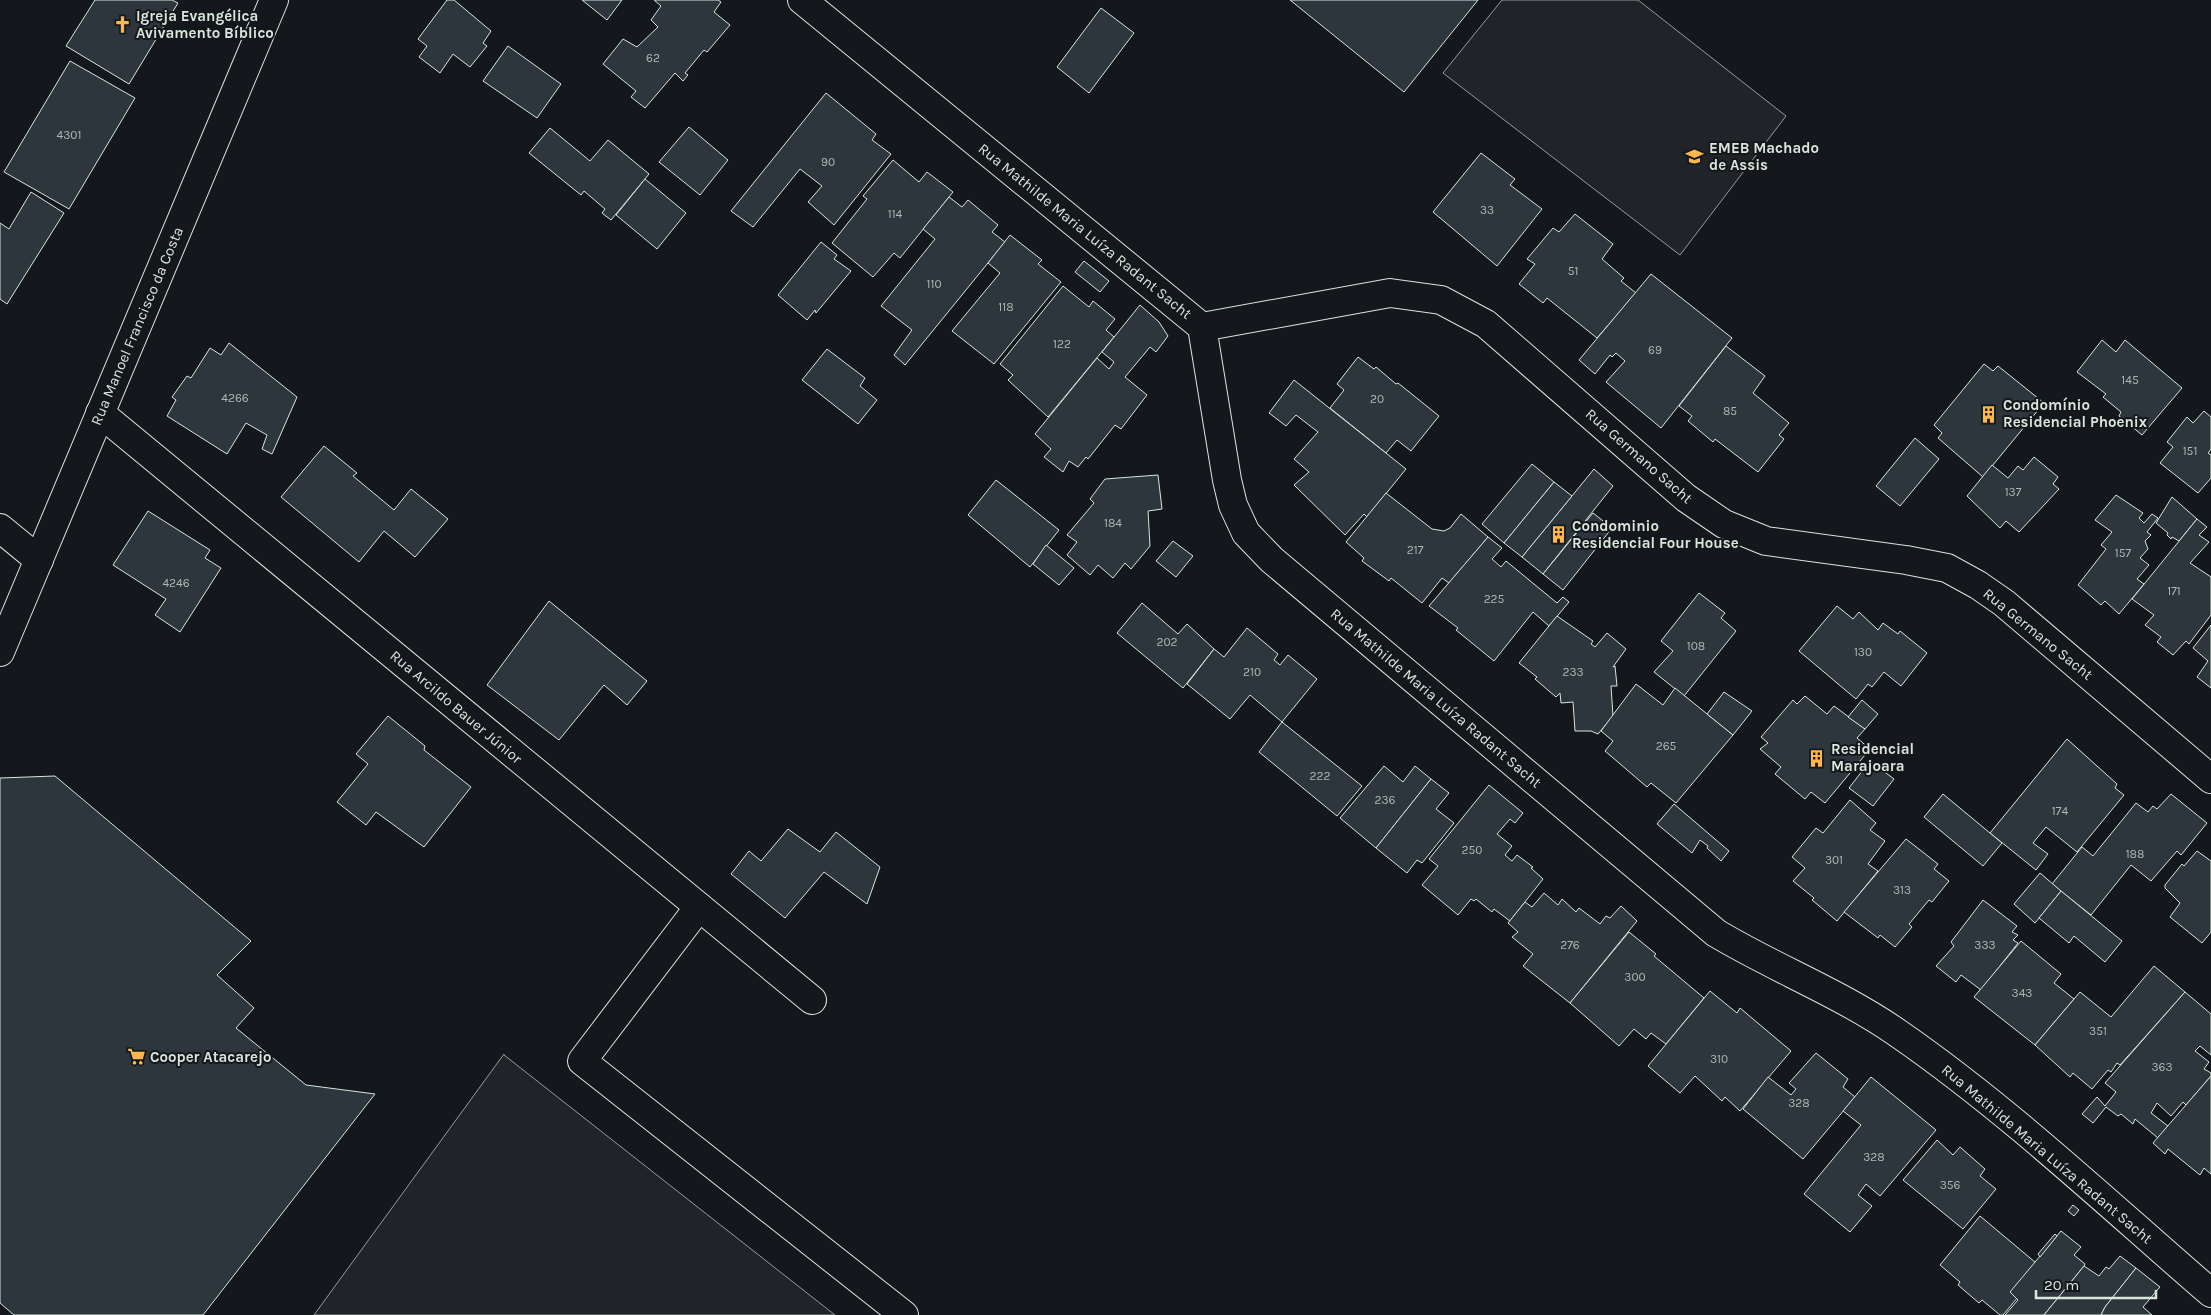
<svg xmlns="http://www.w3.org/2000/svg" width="2211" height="1315" font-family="Karla,sans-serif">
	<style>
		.green { fill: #202428; stroke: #939e99 }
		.building { fill: #2c363c; stroke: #d8e6dc }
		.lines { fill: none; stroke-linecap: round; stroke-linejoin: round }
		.minor-casing { stroke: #d8e6dc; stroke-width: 30 }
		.major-casing { stroke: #d8e6dc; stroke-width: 30 }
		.minor { stroke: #14181c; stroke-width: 28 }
		.major { stroke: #14181c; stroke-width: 28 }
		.labels { text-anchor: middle; stroke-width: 4; stroke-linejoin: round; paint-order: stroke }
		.number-label { font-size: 12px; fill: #adbab4 }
		.poi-label { font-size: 15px; font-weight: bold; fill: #d8e6dc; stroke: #14181c; text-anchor: start }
		.street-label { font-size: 15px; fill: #d8e6dc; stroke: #14181c }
	</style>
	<rect width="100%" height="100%" fill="#14181c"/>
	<g class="green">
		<path d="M1502,0H1638L1786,116L1680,255L1443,73Z"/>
		<path d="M504,1054V1055L835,1315H314Z"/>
	</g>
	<g class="building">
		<path d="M95,0H172L178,3L129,84L66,46Z"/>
		<path d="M447,0H454L491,31L483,43L487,46L470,67L453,54L440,73L419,57L427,46L418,39Z"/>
		<path d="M582,0H622L607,20Z"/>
		<path d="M654,0H718L721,2L714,12L730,25L707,52L704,50L685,73L688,75L683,81L675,73L645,108L631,97L636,91L603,64L623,39L637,47L658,27L651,20L661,6Z"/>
		<path d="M1290,0H1478L1404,92Z"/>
		<path d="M1101,8L1134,33L1089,93L1057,67Z"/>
		<path d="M508,46L561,84L537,118L483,81Z"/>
		<path d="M70,61L135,98L69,209L4,172Z"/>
		<path d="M826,93L876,134L872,140L891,154L834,225L808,202L822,186L800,169L753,227L731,211Z"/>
		<path d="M689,127L728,160L700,195L659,162Z"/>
		<path d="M550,128L590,161L608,140L649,174L611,220L602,213L605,209L584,191L581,195L529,153Z"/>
		<path d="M1481,153L1515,179L1510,185L1542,209L1497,266L1433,212Z"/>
		<path d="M893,160L919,182L927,172L953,192L900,258L894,253L873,277L832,243L867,199L863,196Z"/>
		<path d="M645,179L686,213L657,249L616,215Z"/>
		<path d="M31,192L64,213L7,304L0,299V223L9,229Z"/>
		<path d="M949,197L962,207L968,200L998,225L992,232L1005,242L905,365L894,355L912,330L881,306L935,239L923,229Z"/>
		<path d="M1575,214L1613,244L1602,259L1624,278L1621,281L1636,293L1597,338L1547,298L1543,303L1519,284L1535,264L1527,259L1553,228L1559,232Z"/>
		<path d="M1010,235L1042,260L1038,264L1061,282L994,364L952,331L1000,273L988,263Z"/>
		<path d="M821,242L837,255L834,259L851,271L816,313L815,310L807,320L778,295Z"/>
		<path d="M1084,261L1109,281L1100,292L1075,272Z"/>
		<path d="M1651,274L1732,338L1661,428L1606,382L1625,361L1616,353L1612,357L1610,355L1595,374L1579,360Z"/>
		<path d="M1063,286L1089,307L1093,301L1115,319L1106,330L1114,337L1048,417L1008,380L1013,375L1000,364Z"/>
		<path d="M1140,305L1159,322L1168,336L1156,352L1150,347L1125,377L1147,395L1121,429L1115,425L1088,459L1086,457L1078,467L1069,461L1063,472L1044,457L1051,449L1035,434L1097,358L1109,369L1114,362L1102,352Z"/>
		<path d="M2102,340L2116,352L2125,340L2182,388L2142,435L2119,416L2121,412L2103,397L2106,394L2077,372Z"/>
		<path d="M229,343L297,397L272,454L262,449L267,435L246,423L227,454L167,416L176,400L172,397L187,376L191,378L210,348L221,355Z"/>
		<path d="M1726,346L1765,376L1753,393L1789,423L1779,435L1784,439L1758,472L1715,439L1713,442L1688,421L1692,416L1679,406Z"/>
		<path d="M827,349L865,378L860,386L877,400L858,424L802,380Z"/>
		<path d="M1358,357L1374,369L1376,367L1396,384L1398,383L1439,416L1411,451L1397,440L1386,453L1330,408L1344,390L1337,384Z"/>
		<path d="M1984,364L1993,371L1998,366L2044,403L1983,477L1938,438L1942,433L1934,425Z"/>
		<path d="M1294,380L1406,469L1367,517L1364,514L1345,535L1294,485L1309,472L1294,459L1318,432L1296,415L1286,426L1269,413Z"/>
		<path d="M2204,411L2211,417V449L2208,453L2211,455V478L2198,493L2160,463L2173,447L2167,442L2187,417L2193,423Z"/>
		<path d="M1915,438L1939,459L1900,506L1876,486Z"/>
		<path d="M324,446L357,473L353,476L394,510L411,489L448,519L415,557L384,531L359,562L281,497Z"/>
		<path d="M2034,457L2058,477L2053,484L2059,489L2019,532L2006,521L2000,528L1967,496L1992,465L2008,478L2018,466L2023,470Z"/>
		<path d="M1532,464L1554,482L1504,543L1482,524Z"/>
		<path d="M1594,469L1613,486L1543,574L1522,557Z"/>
		<path d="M1158,475L1162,509L1148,511L1150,546L1131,569L1125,563L1113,578L1098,565L1090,575L1067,555L1077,542L1067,535L1094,503L1090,499L1105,479Z"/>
		<path d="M996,480L1059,530L1030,567L968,515Z"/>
		<path d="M1554,482L1572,496L1522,557L1504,543Z"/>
		<path d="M1386,493L1432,529L1444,531L1450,528L1461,514L1488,537L1449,583L1442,578L1422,603L1391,578L1389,581L1362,561L1364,558L1346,542Z"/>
		<path d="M2116,495L2143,513L2139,518L2144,523L2152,514L2158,518L2147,532L2151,535L2145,541L2148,549L2140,558L2149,565L2137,579L2144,584L2119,614L2105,601L2101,605L2078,585L2106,549L2101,545L2112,532L2095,520Z"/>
		<path d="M2172,497L2197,519L2179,541L2172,537L2171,539L2167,535L2168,533L2156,523Z"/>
		<path d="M148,511L210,550L205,558L221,568L180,632L155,615L166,599L113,565Z"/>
		<path d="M1593,513L1612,528L1563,590L1543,574Z"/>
		<path d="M2197,519L2207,527L2199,535L2209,542L2190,563L2211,577V615L2189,644L2186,641L2173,655L2157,642L2161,637L2145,625L2154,615L2132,599Z"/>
		<path d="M1488,537L1502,548L1492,559L1501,567L1506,561L1557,603L1563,597L1569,602L1549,626L1533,612L1494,661L1456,630L1458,628L1429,606Z"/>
		<path d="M1173,541L1193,556L1176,577L1156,561Z"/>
		<path d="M1046,545L1074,568L1059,585L1033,564Z"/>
		<path d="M1699,593L1725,613L1721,618L1736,631L1684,696L1654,672L1673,651L1661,641Z"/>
		<path d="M549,601L647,681L627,705L604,685L559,740L487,685Z"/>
		<path d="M1142,603L1178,634L1187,624L1214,649L1183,688L1117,633Z"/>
		<path d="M1837,606L1853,619L1859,612L1878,630L1883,623L1898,634L1900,631L1927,653L1901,686L1884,672L1872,687L1868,684L1856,699L1799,651Z"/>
		<path d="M1557,616L1593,641L1591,644L1595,647L1607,633L1626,649L1613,667L1615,666L1617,686H1611L1613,716L1598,734L1591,731H1575L1573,702L1561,703L1560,693L1556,697L1535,679L1537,677L1519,663Z"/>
		<path d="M2211,625V688L2197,677L2208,661L2193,648Z"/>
		<path d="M1247,628L1278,654L1274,660L1280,665L1288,655L1317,679L1282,722L1250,695L1230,719L1187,684L1214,649L1224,657Z"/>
		<path d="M1636,684L1663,705L1675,688L1733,735L1676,803L1651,783L1647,787L1605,751L1613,741L1601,731Z"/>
		<path d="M1724,692L1752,711L1733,735L1707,714Z"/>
		<path d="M1805,696L1827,714L1834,706L1865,729L1857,738L1870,749L1825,803L1811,792L1805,799L1775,774L1781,767L1760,749L1768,743L1761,737L1793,700L1797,704Z"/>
		<path d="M1862,700L1878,714L1865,729L1848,717Z"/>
		<path d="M388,716L425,746L424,750L471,787L424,847L376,812L366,825L337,802L368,764L356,754Z"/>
		<path d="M1282,722L1362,786L1337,816L1259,752Z"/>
		<path d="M2067,739L2117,784L2115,788L2124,795L2077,852L2046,827L2033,843L2048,854L2036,870L1990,833Z"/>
		<path d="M1870,761L1894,779L1873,806L1849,788Z"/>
		<path d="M1384,766L1403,782L1415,766L1431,779L1376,848L1340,818Z"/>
		<path d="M55,776L251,941L217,975L254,1008L236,1028L306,1085L375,1094L203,1315H14L0,1303V778Z"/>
		<path d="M1431,779L1449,793L1436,809L1454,823L1422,863L1417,860L1407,873L1376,848Z"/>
		<path d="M1489,785L1523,813L1515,823L1510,819L1497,834L1512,846L1505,855L1512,861L1517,855L1533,867L1531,868L1543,879L1510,921L1494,909L1492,912L1476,899L1474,901L1471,899L1458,915L1422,885L1438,866L1429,859Z"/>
		<path d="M1943,794L2002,843L1983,866L1924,817Z"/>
		<path d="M2171,794L2207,823L2181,855L2177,851L2151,881L2131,865L2091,915L2052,884L2082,847L2093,856L2136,803L2148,812L2153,806L2157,809Z"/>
		<path d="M1850,800L1876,823L1870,830L1885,841L1868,864L1878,871L1837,921L1812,900L1814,898L1793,881L1805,868L1792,857L1816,828L1823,833Z"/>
		<path d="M1674,804L1729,851L1721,861L1707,848L1708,846L1700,840L1692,853L1657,824Z"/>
		<path d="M788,829L820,852L836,832L880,867L867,904L824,872L785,918L731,874L749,851L761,861Z"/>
		<path d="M1906,839L1938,864L1934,869L1949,881L1932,902L1929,900L1909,924L1912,927L1895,947L1880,935L1878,938L1844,912Z"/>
		<path d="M2197,851L2211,861V932L2202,943L2170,917L2180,903L2165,888V885L2182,864L2184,866Z"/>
		<path d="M2040,873L2061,891L2035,923L2014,904Z"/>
		<path d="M2061,891L2122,941L2105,962L2074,936L2069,943L2039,918Z"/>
		<path d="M1544,893L1558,905L1562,899L1576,912L1579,908L1600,924L1606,916L1610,918L1621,906L1637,921L1570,1003L1523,966L1533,954L1512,937L1518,932L1508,923L1525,902L1532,907Z"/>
		<path d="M1983,900L2017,926L2012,932L2018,935L2013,940L2018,943L1981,990L1961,975L1956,982L1936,966L1954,946L1951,942Z"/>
		<path d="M1629,932L1656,954L1654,956L1704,998L1666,1044L1651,1033L1646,1039L1634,1029L1619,1046L1570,1003Z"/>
		<path d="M2021,941L2061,974L2054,983L2074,999L2035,1045L1974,997Z"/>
		<path d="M2154,966L2185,992L2120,1065L2117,1063L2111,1072L2108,1070L2092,1089L2073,1073L2070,1077L2035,1045L2080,992L2111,1017Z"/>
		<path d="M1710,991L1737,1013L1740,1008L1791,1051L1740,1111L1725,1097L1722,1101L1695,1076L1680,1093L1648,1066Z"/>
		<path d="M2185,992L2211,1014V1055L2200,1046L2195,1051L2209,1062L2204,1069L2211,1073V1076L2186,1105L2183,1102L2171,1116L2157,1103L2151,1113L2168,1126L2158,1138L2135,1119L2133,1124L2121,1114L2118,1116L2106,1107L2093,1123L2082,1114L2097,1097L2105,1106L2116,1092L2105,1083Z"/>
		<path d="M1816,1053L1848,1079L1843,1087L1855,1097L1803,1159L1743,1109L1768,1077L1791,1095L1796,1089L1789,1083Z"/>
		<path d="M2211,1076V1174L2204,1168L2200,1175L2168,1149L2165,1154L2153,1143Z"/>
		<path d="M1871,1077L1936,1130L1880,1196L1866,1184L1858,1195L1872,1206L1850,1232L1804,1194L1861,1125L1843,1111Z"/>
		<path d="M1937,1140L1953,1155L1960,1147L1985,1169L1980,1176L1996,1189L1963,1229L1903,1180Z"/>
		<path d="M2073,1205L2079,1210L2074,1216L2068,1211Z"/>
		<path d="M1980,1216L2042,1268L2003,1315H2000L1982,1300L1979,1303L1958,1285L1960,1282L1940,1265Z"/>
		<path d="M2061,1231L2081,1247L2074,1255L2085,1264L2084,1266L2044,1315H2005L2018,1300L2010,1292Z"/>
		<path d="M2055,1234L2057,1236L2040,1257L2038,1254Z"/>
		<path d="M2120,1256L2136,1268L2105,1307L2101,1315H2044L2084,1266L2099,1276L2106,1267L2109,1269Z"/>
		<path d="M2136,1268L2160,1287L2143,1307L2152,1315H2101L2105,1307Z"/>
	</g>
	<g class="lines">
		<defs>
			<g id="minor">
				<path d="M802,0L1202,327L1227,480L1233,505L1246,533L1272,560L1716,933C1776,969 1842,994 1899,1034C2010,1111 2109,1205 2211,1293"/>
				<path d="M1202,327L1390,293L1441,300L1486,324L1686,498L1724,524L1766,541L1906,560L1947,568L1978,585L2004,603L2211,779"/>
				<path d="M100,413L812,1000"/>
				<path d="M0,528L39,560"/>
				<path d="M699,907L582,1061L904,1315"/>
			</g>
			<path id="major" d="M0,652L274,0"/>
		</defs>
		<use href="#minor" class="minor-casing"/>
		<use href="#major" class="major-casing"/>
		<use href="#minor" class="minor"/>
		<use href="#major" class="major"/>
	</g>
	<defs>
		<symbol id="church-bare" viewBox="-9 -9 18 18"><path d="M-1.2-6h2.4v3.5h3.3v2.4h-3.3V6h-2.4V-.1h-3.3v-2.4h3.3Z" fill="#ffb74d" stroke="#14181c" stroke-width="2.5" paint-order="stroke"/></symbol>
		<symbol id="school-bare" viewBox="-9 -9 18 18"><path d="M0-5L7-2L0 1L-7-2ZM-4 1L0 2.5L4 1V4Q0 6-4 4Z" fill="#ffb74d" stroke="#14181c" stroke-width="2.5" paint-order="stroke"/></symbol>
		<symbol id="building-bare" viewBox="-9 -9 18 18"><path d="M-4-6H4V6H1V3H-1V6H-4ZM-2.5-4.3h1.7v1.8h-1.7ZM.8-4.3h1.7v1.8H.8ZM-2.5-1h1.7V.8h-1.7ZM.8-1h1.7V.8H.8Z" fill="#ffb74d" stroke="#14181c" stroke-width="2.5" paint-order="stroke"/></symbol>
		<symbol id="supermarket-bare" viewBox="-9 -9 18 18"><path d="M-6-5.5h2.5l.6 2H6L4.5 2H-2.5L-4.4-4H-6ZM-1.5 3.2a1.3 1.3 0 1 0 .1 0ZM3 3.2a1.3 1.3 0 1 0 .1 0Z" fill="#ffb74d" stroke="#14181c" stroke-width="2.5" paint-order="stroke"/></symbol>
	</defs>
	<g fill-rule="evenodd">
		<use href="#church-bare" x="110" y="12" width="25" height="25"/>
		<use href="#school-bare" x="1682" y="144" width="25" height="25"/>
		<use href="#building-bare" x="1976" y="402" width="25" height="25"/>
		<use href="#building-bare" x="1546" y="522" width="25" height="25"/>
		<use href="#building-bare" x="1804" y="746" width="25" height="25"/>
		<use href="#supermarket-bare" x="124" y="1044" width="25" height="25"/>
	</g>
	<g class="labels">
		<g class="number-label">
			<text x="653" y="62">62</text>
			<text x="69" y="139">4301</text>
			<text x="828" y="166">90</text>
			<text x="1487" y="214">33</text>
			<text x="895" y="218">114</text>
			<text x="1573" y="275">51</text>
			<text x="934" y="288">110</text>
			<text x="1006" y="311">118</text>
			<text x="1062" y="348">122</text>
			<text x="1655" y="354">69</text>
			<text x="2130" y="384">145</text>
			<text x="235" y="402">4266</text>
			<text x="1377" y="403">20</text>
			<text x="1730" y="415">85</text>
			<text x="2190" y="455">151</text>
			<text x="2013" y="496">137</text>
			<text x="1113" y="527">184</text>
			<text x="1415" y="554">217</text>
			<text x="2123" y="557">157</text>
			<text x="176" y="587">4246</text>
			<text x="2174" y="595">171</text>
			<text x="1494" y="603">225</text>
			<text x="1167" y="646">202</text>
			<text x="1696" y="650">108</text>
			<text x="1863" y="656">130</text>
			<text x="1252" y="676">210</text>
			<text x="1573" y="676">233</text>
			<text x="1666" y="750">265</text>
			<text x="1320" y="780">222</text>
			<text x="1385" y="804">236</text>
			<text x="2060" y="815">174</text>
			<text x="1472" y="854">250</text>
			<text x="2135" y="858">188</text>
			<text x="1834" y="864">301</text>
			<text x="1902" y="894">313</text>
			<text x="1570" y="949">276</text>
			<text x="1985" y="949">333</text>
			<text x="1635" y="981">300</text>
			<text x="2022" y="997">343</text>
			<text x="2098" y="1035">351</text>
			<text x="1719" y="1063">310</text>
			<text x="2162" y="1071">363</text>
			<text x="1799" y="1107">328</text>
			<text x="1874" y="1161">328</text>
			<text x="1950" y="1189">356</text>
		</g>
		<g class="poi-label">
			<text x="136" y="21">Igreja Evangélica<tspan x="136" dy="17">Avivamento Bíblico</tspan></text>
			<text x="1709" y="153">EMEB Machado<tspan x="1709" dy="17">de Assis</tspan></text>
			<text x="2003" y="410">Condomínio<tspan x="2003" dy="17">Residencial Phoenix</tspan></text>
			<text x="1572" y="531">Condominio<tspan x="1572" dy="17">Residencial Four House</tspan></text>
			<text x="1831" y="754">Residencial<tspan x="1831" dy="17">Marajoara</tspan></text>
			<text x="150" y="1062">Cooper Atacarejo</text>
		</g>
		<g class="street-label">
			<text transform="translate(1085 231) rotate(39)" y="5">Rua Mathilde Maria Luíza Radant Sacht</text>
			<text transform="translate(137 326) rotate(-67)" y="5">Rua Manoel Francisco da Costa</text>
			<text transform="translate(1639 456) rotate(41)" y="5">Rua Germano Sacht</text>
			<text transform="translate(2038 634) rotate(39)" y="5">Rua Germano Sacht</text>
			<text transform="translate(1436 698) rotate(40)" y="5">Rua Mathilde Maria Luíza Radant Sacht</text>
			<text transform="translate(456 707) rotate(40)" y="5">Rua Arcildo Bauer Júnior</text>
			<text transform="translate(2047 1154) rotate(40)" y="5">Rua Mathilde Maria Luíza Radant Sacht</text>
		</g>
	</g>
	<path d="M2036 1290v8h120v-8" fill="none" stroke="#d8e6dc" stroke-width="2.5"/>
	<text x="2044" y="1290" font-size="15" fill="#d8e6dc" stroke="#14181c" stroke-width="4" paint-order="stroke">20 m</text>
</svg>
